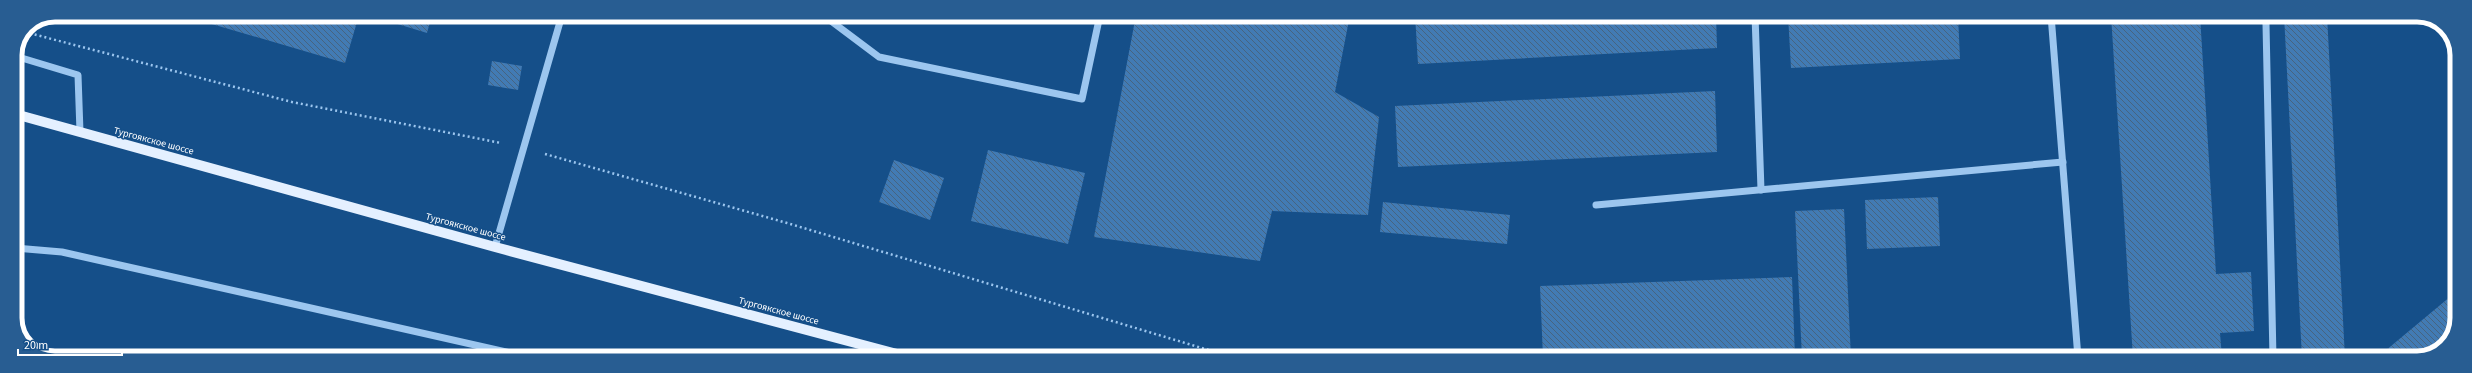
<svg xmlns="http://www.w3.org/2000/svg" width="2472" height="373" font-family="'Source Sans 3',sans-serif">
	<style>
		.building { fill: url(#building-back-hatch) }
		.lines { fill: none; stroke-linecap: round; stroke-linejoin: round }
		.path { stroke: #9cc6ef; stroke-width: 2.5; stroke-dasharray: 2 3; stroke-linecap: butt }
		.minor { stroke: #9cc6ef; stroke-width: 7 }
		.major { stroke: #e4f0ff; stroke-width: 10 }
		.labels { text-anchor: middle; stroke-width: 3; stroke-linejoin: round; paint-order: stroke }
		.street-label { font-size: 10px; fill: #fff; stroke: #154f89 }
		.rim { fill: none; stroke: #fff; stroke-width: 5 }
	</style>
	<defs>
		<pattern id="building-back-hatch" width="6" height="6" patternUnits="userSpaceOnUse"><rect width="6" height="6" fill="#427bb4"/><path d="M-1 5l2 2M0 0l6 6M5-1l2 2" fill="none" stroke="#476480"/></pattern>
	</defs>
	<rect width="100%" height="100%" fill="#154f89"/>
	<g class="building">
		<path d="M181,15H359L345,63Z"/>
		<path d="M368,15H432L427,33Z"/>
		<path d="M1136,15H1350L1335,92L1379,117L1368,215L1272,211L1260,261L1094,237Z"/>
		<path d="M1415,15H1716L1717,48L1418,64Z"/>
		<path d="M1788,15H1958L1960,59L1791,68Z"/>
		<path d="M2111,15H2200L2216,274L2251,272L2254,331L2220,333L2222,358H2133Z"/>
		<path d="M2284,15H2327L2345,358H2302Z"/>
		<path d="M492,61L522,66L518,90L488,85Z"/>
		<path d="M1715,91L1717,152L1398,167L1395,106Z"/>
		<path d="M988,150L1085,173L1068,244L971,221Z"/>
		<path d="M894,160L944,178L930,220L879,202Z"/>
		<path d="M1938,197L1940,246L1867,249L1865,200Z"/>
		<path d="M1383,202L1510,215L1507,244L1380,232Z"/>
		<path d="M1844,209L1851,358H1802L1795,211Z"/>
		<path d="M1792,277L1795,358H1543L1540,286Z"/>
		<path d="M2457,291V323L2451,334L2427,354L2417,358H2381L2379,356Z"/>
	</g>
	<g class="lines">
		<g class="path">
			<path d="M25,32L292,102L501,143"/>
			<path d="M545,154L787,223L1235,358"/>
		</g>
		<g class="minor">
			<path d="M823,15L879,57L1082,99L1100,15"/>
			<path d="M1755,15L1761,190"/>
			<path d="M2051,15L2078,358"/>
			<path d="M2266,24L2273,358"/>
			<path d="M15,56L78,75L80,132"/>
			<path d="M1596,205L2063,162"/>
			<path d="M495,247L562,15"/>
			<path d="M15,248L62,252L533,358"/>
		</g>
		<path class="major" d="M15,114L495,247L912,358"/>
	</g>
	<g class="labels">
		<g class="street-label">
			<text transform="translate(154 140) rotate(15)" y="4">Тургоякское шоссе</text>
			<text transform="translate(466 226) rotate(15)" y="4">Тургоякское шоссе</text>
			<text transform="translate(779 310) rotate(15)" y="4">Тургоякское шоссе</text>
		</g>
	</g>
	<path d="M0 0H2472V373H0ZM55 22H2417A33 33 0 0 1 2450 55V318A33 33 0 0 1 2417 351H55A33 33 0 0 1 22 318V55A33 33 0 0 1 55 22Z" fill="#285d92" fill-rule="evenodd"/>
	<path class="rim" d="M55 22H2417A33 33 0 0 1 2450 55V318A33 33 0 0 1 2417 351H55A33 33 0 0 1 22 318V55A33 33 0 0 1 55 22Z"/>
	<path d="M18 349v6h104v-6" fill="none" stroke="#ffffff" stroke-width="2"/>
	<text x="24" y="349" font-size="12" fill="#ffffff" stroke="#154f89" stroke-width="3" paint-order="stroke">20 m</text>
</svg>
